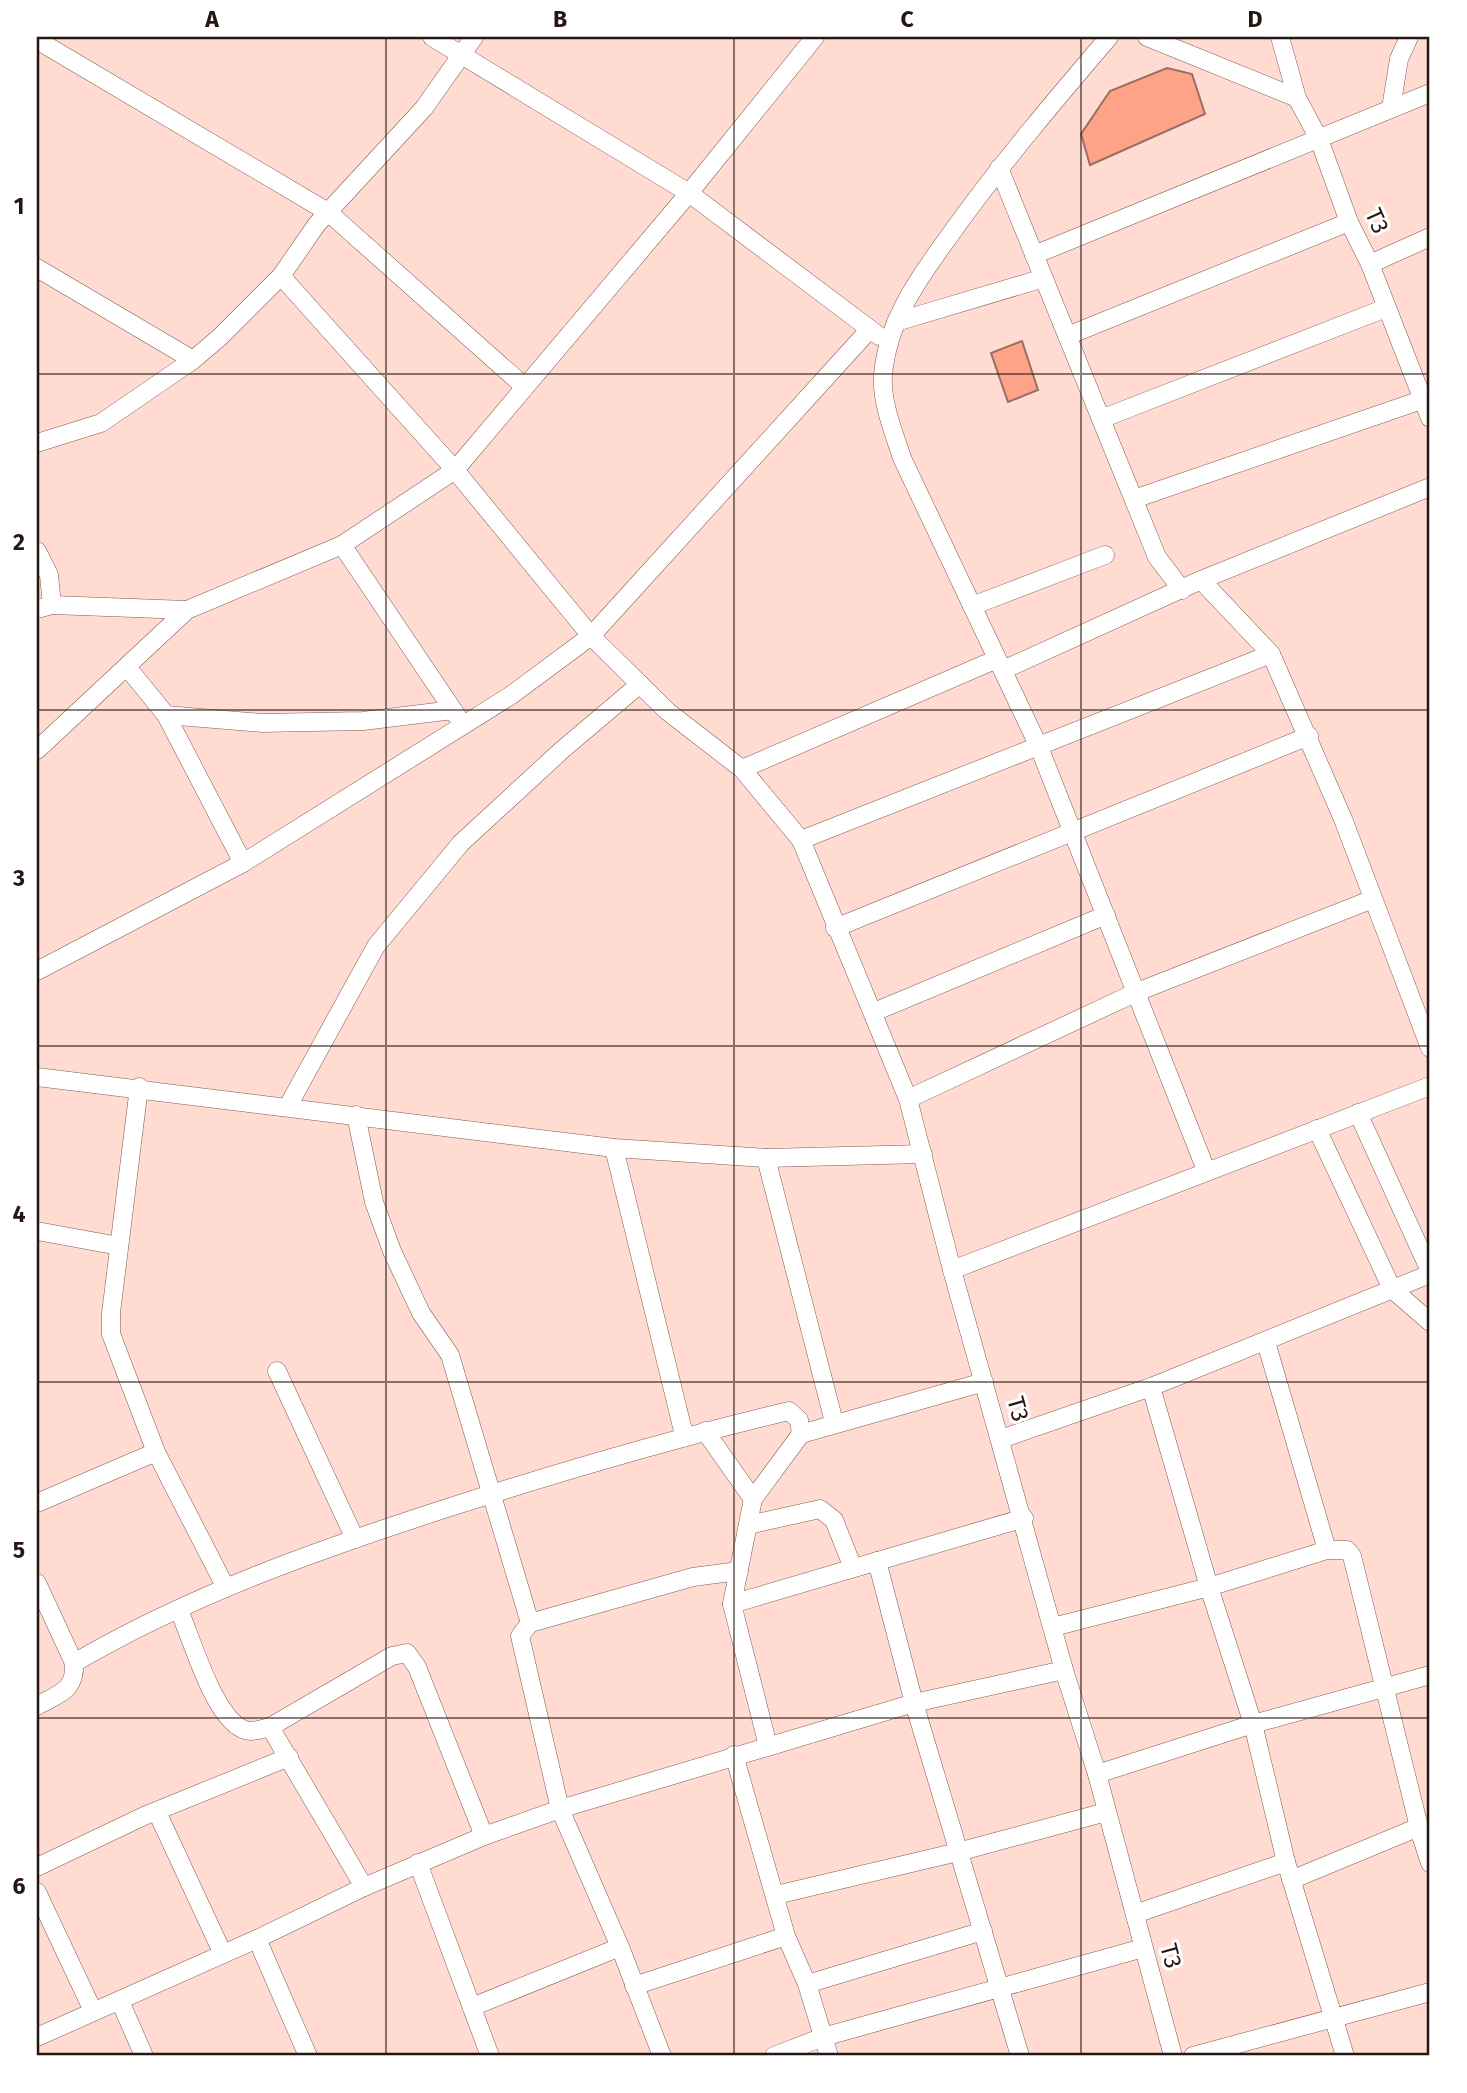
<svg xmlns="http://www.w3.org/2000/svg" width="1467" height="2093" font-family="'Fira Sans',sans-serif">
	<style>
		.building { fill: #ffa388; stroke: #967064; stroke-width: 2 }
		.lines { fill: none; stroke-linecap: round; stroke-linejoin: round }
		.minor-casing { stroke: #815b51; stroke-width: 19 }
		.minor { stroke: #fff; stroke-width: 18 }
		.grid { fill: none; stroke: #261712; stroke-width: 2; stroke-opacity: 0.55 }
		.labels { text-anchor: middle; stroke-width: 6; stroke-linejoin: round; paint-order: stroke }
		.street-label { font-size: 24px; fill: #261712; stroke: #fff }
		.neatline { fill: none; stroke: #261712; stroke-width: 2.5 }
		.grid-label { font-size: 23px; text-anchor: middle; font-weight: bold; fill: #261712 }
	</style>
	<rect width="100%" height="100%" fill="#ffdbd1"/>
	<g class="building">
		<path d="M1167,68L1192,74L1205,114L1090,165L1081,134L1110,91Z"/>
		<path d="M1022,341L1038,390L1008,402L991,353Z"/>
	</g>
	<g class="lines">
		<defs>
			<g id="minor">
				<path d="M432,37L689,193L879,336"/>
				<path d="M1109,37C1057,98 1005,159 958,224C924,271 888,316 883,375C881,402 894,433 902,458L1039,747L1206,1170"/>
				<path d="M1147,37L1297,98"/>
				<path d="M1280,37L1297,98L1319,139L1349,222L1370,264L1430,418"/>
				<path d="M37,40L328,212L525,387"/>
				<path d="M1391,108L1399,59L1409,37"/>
				<path d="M999,168L1157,557L1182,590"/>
				<path d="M1034,255L1430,93"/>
				<path d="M1370,264L1430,237"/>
				<path d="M37,268L193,360"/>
				<path d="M281,276L455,470L591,636L667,711L742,769L801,840L908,1099L952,1270"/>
				<path d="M896,322L1044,278"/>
				<path d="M1067,336L1349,222"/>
				<path d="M1101,419L1386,308"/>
				<path d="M37,443L101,423L193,360L220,337L281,276L317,224L424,108L474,37"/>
				<path d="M1134,499L1430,397"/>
				<path d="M342,545L457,716"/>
				<path d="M37,551L49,575L52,605L37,609"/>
				<path d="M1201,580L1271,654L1343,819L1430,1048"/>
				<path d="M52,605L187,610"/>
				<path d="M972,606L1105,555"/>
				<path d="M127,667L166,715L262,723L363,721L453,710"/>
				<path d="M1003,670L1201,580L1430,487"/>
				<path d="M166,715L243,863"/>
				<path d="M37,750L187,610L342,545L455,470L689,193L815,37"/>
				<path d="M742,769L997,659"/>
				<path d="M801,840L1271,654"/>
				<path d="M835,928L1309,736"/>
				<path d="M37,971L243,863L510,696L591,636L870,329"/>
				<path d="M874,1012L1106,915"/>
				<path d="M37,1077L614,1148L766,1158L923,1154"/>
				<path d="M139,1087L111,1313V1334L156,1452L226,1588"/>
				<path d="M908,1099L1137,992L1373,899"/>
				<path d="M288,1106L376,946L461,843L562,750L640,684"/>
				<path d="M1358,1113L1430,1271"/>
				<path d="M356,1115L374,1202L392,1251L421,1313L450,1355L530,1623"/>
				<path d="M1317,1129L1392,1289L1430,1322"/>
				<path d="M614,1148L684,1435"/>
				<path d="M766,1158L834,1422"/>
				<path d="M37,1231L119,1246"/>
				<path d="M1266,1342L1327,1550"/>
				<path d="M277,1371L355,1539"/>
				<path d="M1151,1387L1209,1587L1253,1724L1286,1862L1345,2056"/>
				<path d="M705,1431L753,1499"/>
				<path d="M1001,1439L1151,1387L1430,1274"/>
				<path d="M37,1503L156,1452"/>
				<path d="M748,1525L820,1509L834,1520L853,1568"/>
				<path d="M877,1561L914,1703L1020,2056"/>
				<path d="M37,1583L74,1663C76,1691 58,1694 37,1706"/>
				<path d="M732,1604L1024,1518"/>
				<path d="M179,1610C192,1640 212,1710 239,1727C249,1734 259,1730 270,1727L392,1656L407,1653L417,1667L484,1836"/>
				<path d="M1053,1627L1209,1587L1327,1550H1347L1352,1556L1421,1835L1430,1863"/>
				<path d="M74,1663C188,1596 315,1551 441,1510C556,1473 671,1439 789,1411L799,1420L801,1434L984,1382"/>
				<path d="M270,1727L364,1887"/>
				<path d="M768,1746L732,1604L753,1499L801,1434"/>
				<path d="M734,1755L786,1936L807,1984L829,2056"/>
				<path d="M1097,1774L1253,1724L1430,1675"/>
				<path d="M157,1812L223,1954"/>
				<path d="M418,1863L490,2056"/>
				<path d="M37,1867L144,1816L289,1757"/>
				<path d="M1291,1880L1419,1827"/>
				<path d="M37,1892L93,2011"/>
				<path d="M776,1895L958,1852L1106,1812"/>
				<path d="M1135,1914L1286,1862"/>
				<path d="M257,1939L308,2056"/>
				<path d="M807,1984L983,1931"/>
				<path d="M634,1986L786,1936"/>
				<path d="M120,2001L144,2056"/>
				<path d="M472,2007L620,1947"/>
				<path d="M37,2037L257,1939L364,1887L484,1836L560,1809L914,1703L1064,1670"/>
				<path d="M662,2056L620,1947L560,1809L520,1636L530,1623L693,1577L739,1571"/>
				<path d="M774,2056L823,2037L1143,1948"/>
				<path d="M1173,2056L1097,1774L1064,1670L952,1270L1430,1086"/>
				<path d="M1193,2056L1430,1992"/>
			</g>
		</defs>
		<use href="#minor" class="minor-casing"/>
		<use href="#minor" class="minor"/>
	</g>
	<path class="grid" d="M386,37V2056M734,37V2056M1081,37V2056M37,374H1430M37,710H1430M37,1046H1430M37,1382H1430M37,1718H1430"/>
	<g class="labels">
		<g class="street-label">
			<text transform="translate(1377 221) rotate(66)" y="8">T3</text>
			<text transform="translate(1018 1409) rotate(74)" y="8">T3</text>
			<text transform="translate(1171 1956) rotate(75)" y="8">T3</text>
		</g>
	</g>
	<rect width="1467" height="2093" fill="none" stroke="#ffffff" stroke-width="77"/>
	<rect x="38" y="38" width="1390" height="2016" class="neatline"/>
	<g class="grid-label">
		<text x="212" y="27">A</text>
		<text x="560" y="27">B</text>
		<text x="907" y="27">C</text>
		<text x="1255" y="27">D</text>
		<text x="19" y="214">1</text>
		<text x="19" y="550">2</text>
		<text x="19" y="886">3</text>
		<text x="19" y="1222">4</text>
		<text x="19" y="1558">5</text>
		<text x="19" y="1894">6</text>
	</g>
</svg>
